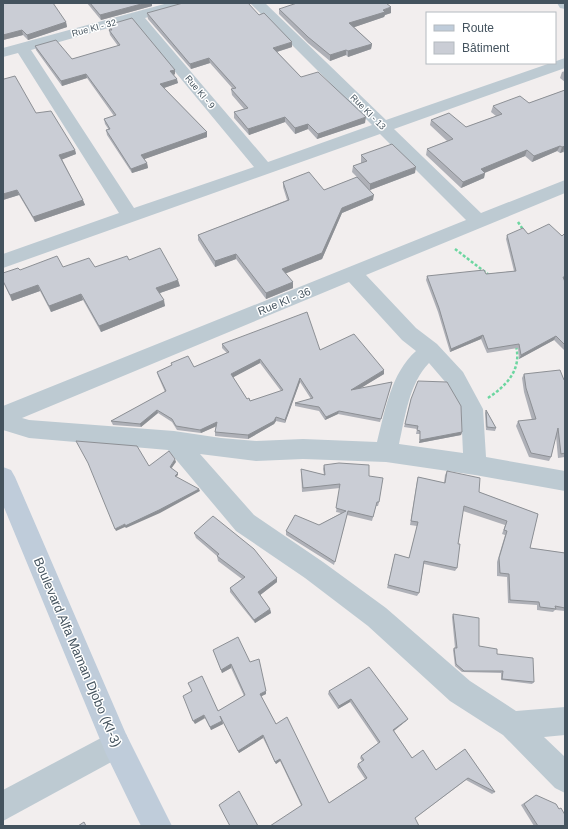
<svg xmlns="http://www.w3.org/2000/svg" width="568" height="829" font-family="Helvetica,sans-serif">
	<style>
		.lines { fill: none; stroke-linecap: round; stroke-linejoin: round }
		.path { stroke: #6cd6a0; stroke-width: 2.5; stroke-dasharray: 3 2; stroke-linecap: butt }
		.minor { fill: #bdcad2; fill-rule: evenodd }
		.tertiary { fill: #bdcad2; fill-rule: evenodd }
		.secondary { fill: #bfccda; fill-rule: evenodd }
		.wall { fill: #aeb0b7; fill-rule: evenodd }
		.shaded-wall { fill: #8d9095 }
		.building { fill: #cacdd5; stroke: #8d9095; fill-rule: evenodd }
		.labels { text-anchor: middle; stroke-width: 3; stroke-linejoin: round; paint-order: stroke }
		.far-street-label { font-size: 9px; fill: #44535e; stroke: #fff }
		.street-label { font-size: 11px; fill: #44535e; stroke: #fff }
		.near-street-label { font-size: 13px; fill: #44535e; stroke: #fff }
	</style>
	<rect width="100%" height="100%" fill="#f2eeee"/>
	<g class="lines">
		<g class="path">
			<path d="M518,222L524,231"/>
			<path d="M455,249L489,275"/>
			<path d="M488,398C506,386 522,370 516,346"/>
		</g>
		<g class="minor">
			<path d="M168,3H191L189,6L145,18L268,162L372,125L250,3H265L386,120L565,58V68L394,129L481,213L565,180V193L366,275L416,328L437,344L463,372L483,409L486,457L565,471V491L475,475L386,462L303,459L256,461L200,454L254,515L323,562L386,608L470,681L516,711L565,707V735L544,737L565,757V793L555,788L503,735L450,701L368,626L305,578L236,531L168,450L29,438L3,430V406L466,220L380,134L3,268V254L119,213L18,53L3,57V48ZM133,21L254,167L134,208L31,50ZM349,282L402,340L416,351C391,373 385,411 377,442L303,439L256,441L221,438L174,431L29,420L22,418ZM429,363L447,384L461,409L463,453L399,444C405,418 409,383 429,363Z"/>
			<path d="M557,3H565V9L560,8Z"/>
		</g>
		<path class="tertiary" d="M116,730L126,734L130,744L126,754L3,821V790Z"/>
		<path class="secondary" d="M3,467L11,470L15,477L126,734L172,826H141L106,754L3,505Z"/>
	</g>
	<g class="wall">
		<path d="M3,3L66,22L67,27L28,40L23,35L3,40Z"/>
		<path d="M87,3H152V6L101,20Z"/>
		<path d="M279,9L391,13L385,15L384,17L354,27L372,44L371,49L348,57L346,55L330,61L308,43L279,14Z"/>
		<path d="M147,13L292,47L277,52L301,77L365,123L317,139L308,129L295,134L285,122L249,135L234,118V112L244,109L232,95L231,89H233L210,63L191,69L148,19Z"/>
		<path d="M108,25L175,70V74L174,75L178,83L164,88L207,132V137L144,159L147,163L148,168L132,173L107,135L106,130H109L105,124L104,119L114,116L87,78L62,86L36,50L35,46L72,59L118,46L110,35Z"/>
		<path d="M565,71V82L560,78L562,72Z"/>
		<path d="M565,90V153L563,152L560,153L557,151L532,162L525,156L485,172L484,178L461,188L426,155L427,149L447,141L430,125L431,120L466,127L496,116L491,112L493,106L529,103Z"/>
		<path d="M36,113L75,150L76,154L62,159L85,205L35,222L19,195L3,200Z"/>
		<path d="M361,155L415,173L370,190L373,200L342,213L322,259L285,273L293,288L266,299L236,259L215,267L198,240V235L287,200L283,187V182L324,190L357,177L352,172L353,166L361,163Z"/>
		<path d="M565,233V351L554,340L519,359L518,348L487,353L481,339L450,352L438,312L426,280L427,276L486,274L514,271L506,239L507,235L528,234L562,236Z"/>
		<path d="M129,260L180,286L160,293L165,306L101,332L83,300L51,312L40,291L12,301L3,281L20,270L63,267H95Z"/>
		<path d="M222,344L320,350L384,370V374L359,389L392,382L380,422L338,414L325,420L319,411L295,406V403L311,399L300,382L285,423L276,421L274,424L248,439L215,436V432L216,426L201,433L177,430L172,422L158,413L141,427L113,425L111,421L165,392L158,376L157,372L172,366L171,363L194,367L227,353L222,348ZM260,363L281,391L250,401L247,399L233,377Z"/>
		<path d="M524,374L565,380V457L558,458L556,436L551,457L549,461L529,457L516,426L518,421L532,420L524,392L522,378Z"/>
		<path d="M411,399L462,432L461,435L419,443L420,434H416L417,429L404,427Z"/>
		<path d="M486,410L496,428L495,431L486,430L485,413Z"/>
		<path d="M324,465L369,476L379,502L378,506H376L372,521L347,515L334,565L286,535V531L319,525L341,513L336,512L340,488L302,492L301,469L324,475L323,469Z"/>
		<path d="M447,471L479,492L538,514L530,548L565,553V611L555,610L553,612L537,610V605L508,603L507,577L497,576V562L505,535L502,534L505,525L463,511L458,544L457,568L455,571L424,564L419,593L417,596L387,588L395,554L409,558L417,526L410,525L417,481L418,477L444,483L445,475Z"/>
		<path d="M194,533L277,582L260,595L270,609L271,613L255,623L230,592V588L242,579L218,561L217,556L196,538Z"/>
		<path d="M453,614L479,646L497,654L534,682L532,684L501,680V673L462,672L455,666L453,650L454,648H455L452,617Z"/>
		<path d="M213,650L250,662L266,691V694L261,696L276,724L329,803L365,779L357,767L358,764L362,761L360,758L361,756L378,743L350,702L338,709L328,694L329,691L408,719L406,721L394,731L412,758L436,770L465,749L495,792L492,794L466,780L415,818L301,805L280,761L276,764L263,738L239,753L223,722V724L211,730L205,718L195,724L218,711L244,696L231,668L222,673Z"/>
		<path d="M536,795L559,809L565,826H534L521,805Z"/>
	</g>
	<g class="shaded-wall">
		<path d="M145,3H152V6L101,20L100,15Z"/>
		<path d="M391,7V13L385,15L384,17L349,29V23Z"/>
		<path d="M66,22L67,27L28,40L27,35Z"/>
		<path d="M22,30L23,35L3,40V35Z"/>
		<path d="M292,42V47L273,53V48Z"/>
		<path d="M372,44L371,49L348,57V51Z"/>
		<path d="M346,50V55L330,61V55Z"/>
		<path d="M209,58L210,63L191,69L190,64Z"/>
		<path d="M175,70V74L171,76L170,71Z"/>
		<path d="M86,74L87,78L62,86L61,81Z"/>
		<path d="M177,79L178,83L161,89L160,84Z"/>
		<path d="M285,117V122L249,135L248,129Z"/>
		<path d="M366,117L365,123L317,139L318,134Z"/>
		<path d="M308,124V129L295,134V128Z"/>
		<path d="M207,132V137L142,160L141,155Z"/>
		<path d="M560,146L557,151L532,162L534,156Z"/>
		<path d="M565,146L563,152L560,153L562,147Z"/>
		<path d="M75,150L76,154L61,160L59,155Z"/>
		<path d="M527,150L525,156L480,175L481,169Z"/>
		<path d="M147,163L148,168L132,173L131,169Z"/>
		<path d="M416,167L415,173L370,190V184Z"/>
		<path d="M485,173L484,178L461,188L463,182Z"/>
		<path d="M17,190L19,195L3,200V194Z"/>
		<path d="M374,195L373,200L342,213L322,259L282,275V269L342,208Z"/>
		<path d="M83,200L85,205L35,222L33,217Z"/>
		<path d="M236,254V259L215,267V261Z"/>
		<path d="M178,280L180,286L157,294L156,288Z"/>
		<path d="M293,282V288L266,299V293Z"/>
		<path d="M38,285L40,291L12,301L10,295Z"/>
		<path d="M81,294L83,300L51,312L49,306Z"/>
		<path d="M164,300L165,306L101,332L99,326Z"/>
		<path d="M483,335L481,339L450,352L451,349Z"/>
		<path d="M556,336L554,340L519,359L521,355Z"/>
		<path d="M260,359V363L232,378L231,374Z"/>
		<path d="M384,370V374L351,394V390Z"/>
		<path d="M300,378V382L285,423V420Z"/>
		<path d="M157,410L158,413L141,427L140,424Z"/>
		<path d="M339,411L338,414L325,420L326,417Z"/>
		<path d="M276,417V421L274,424L248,439V435Z"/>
		<path d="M217,422V426L201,433L200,430Z"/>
		<path d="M462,432L461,435L419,443L420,440Z"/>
		<path d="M175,459L176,462L171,469L170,467Z"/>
		<path d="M178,473V475L175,478V476Z"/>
		<path d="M199,489L200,491L160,513L126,528L125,527L116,531L115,529Z"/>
		<path d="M277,578V582L259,596L258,592Z"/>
		<path d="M270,609L271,613L255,623L254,620Z"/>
		<path d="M231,664V668L222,673L221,670Z"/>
		<path d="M266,691V694L260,697V694Z"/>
		<path d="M351,699L350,702L338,709L339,706Z"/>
		<path d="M204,715L205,718L195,724L193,721Z"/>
		<path d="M408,719L406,721L392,732L393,730Z"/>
		<path d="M222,721L223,724L211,730L210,727Z"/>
		<path d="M263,735V738L239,753L238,751Z"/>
		<path d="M280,759V761L276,764L275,762Z"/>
	</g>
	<g class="building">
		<path d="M3,3H53L66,22L27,35L22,30L3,35Z"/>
		<path d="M90,3H145L100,15Z"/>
		<path d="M183,3H248L259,15L264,13L292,42L273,48L301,77L318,72L366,117L318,134L308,124L295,128L285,117L248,129L234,112L248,108L231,89L236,88L209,58L190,64L147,13Z"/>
		<path d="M297,3H386L391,7L383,10L385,12L349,23L372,44L348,51L346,50L330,55L308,37L279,9Z"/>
		<path d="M132,18L175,70L170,71L177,79L160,84L207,132L141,155L147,163L131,169L106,130L110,129L104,119L116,115L86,74L61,81L35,46L56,40L72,59L120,45L109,30H112L108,25Z"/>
		<path d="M15,76L36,113L51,111L75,150L59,155L83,200L33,217L17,190L3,194V78L4,79Z"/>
		<path d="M565,90V146L562,147L560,146L534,156L527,150L481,169L485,173L463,182L427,149L453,139L431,120L449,113L466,127L502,114L493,106L520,96L529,103Z"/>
		<path d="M392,144L416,167L370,184L353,166L367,161L361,155Z"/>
		<path d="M309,172L324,190L357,177L374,195L342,208L322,253L282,269L293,282L266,293L236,254L215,261L198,235L289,200L283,182Z"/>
		<path d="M549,224L562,236L565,233V277H563L565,282V345L556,336L521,355L519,344L488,349L483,335L451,349L439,308L427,276L484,270L486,274L516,271L507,235L523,228L528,234Z"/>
		<path d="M160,248L178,280L156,288L164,300L99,326L81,294L49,306L38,285L10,295L3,281V273L18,268L20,270L57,256L63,267L89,258L95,267L127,256L129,260Z"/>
		<path d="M307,312L320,350L354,334L384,370L351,390L392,382L381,419L339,411L326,417L319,407L295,403L313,398L300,378L285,420L276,417L274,421L248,435L215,432L217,422L200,430L176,426L172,419L157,410L140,424L111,421L166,391L157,372L172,365L171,363L188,356L194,367L229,352L222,344ZM260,359L283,390L250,401L249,398L247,399L231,374Z"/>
		<path d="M560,370L564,380H565V453L561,454L558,428L551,457L531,453L518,421L536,419L526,388L524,374Z"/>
		<path d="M418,381L447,382L461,406L462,432L420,440V431L417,430L418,426L405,424L411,399Z"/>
		<path d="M486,410L496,428L487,427Z"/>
		<path d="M76,441L137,446L149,466L169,451L175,459L170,467L178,473L175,476L199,489L159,510L125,526V524L115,529L88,463Z"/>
		<path d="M339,463L369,465V476L383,478L379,502H377L373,517L348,511L335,562L286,531L295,515L319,525L346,511L336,508L340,484L303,488L301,469L325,475L324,465Z"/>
		<path d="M447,471L480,478L479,492L538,514L530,548L565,553V608L555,606L556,609L540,607L539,602L510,600L509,574L500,573L499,558L507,531L504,530L507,521L464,506L458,544H460L457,568L424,561L419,593L388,585L395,554L409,558L418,522L411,521L418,477L445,483Z"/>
		<path d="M213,516L254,549L277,578L258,592L270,609L254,620L230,588L245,577L217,556L219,554L194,533Z"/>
		<path d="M453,614L479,618V646L497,649V654L533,658L534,682L502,679L503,671H464L456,664L454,648H457Z"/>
		<path d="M238,637L250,662L259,659L266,691L260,694L276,724L287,717L329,803L367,778L358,764L364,760L361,756L380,742L351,699L339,706L329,691L369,667L408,719L393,730L412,758L423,750L436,770L465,749L495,792L468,778L415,818L419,826H270L302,805L280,759L275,762L263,735L238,751L220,716L222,721L210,727L204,715L193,721L183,696L192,691L188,683L202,676L218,711L245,695L231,664L221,670L213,650Z"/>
		<path d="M239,791L258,826H230L219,805Z"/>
		<path d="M536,795L556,804L559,809L561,808L565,815V826H538L524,804Z"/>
		<path d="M84,822L86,826H78Z"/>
	</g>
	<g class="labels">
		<g class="far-street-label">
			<text transform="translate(94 28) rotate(-15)" y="3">Rue KI - 32</text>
			<text transform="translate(200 92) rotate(50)" y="3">Rue KI - 9</text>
			<text transform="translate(368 112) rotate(45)" y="3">Rue KI - 13</text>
		</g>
		<g class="street-label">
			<text transform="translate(284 301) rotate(-22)" y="4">Rue KI - 36</text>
		</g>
		<g class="near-street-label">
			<text transform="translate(78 652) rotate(67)" y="5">Boulevard Alfa Maman Djobo (KI-3)</text>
		</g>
	</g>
	<rect width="568" height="829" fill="none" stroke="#44535e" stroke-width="8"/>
	<rect x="426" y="12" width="130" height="52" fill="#ffffff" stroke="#b4babf"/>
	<rect x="434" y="25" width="20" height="6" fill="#bfccda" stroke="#b4babf"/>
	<text x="462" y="32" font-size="12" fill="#44535e">Route</text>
	<rect x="434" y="42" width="20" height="12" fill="#cacdd5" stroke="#b4babf"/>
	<text x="462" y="52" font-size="12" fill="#44535e">Bâtiment</text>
</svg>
